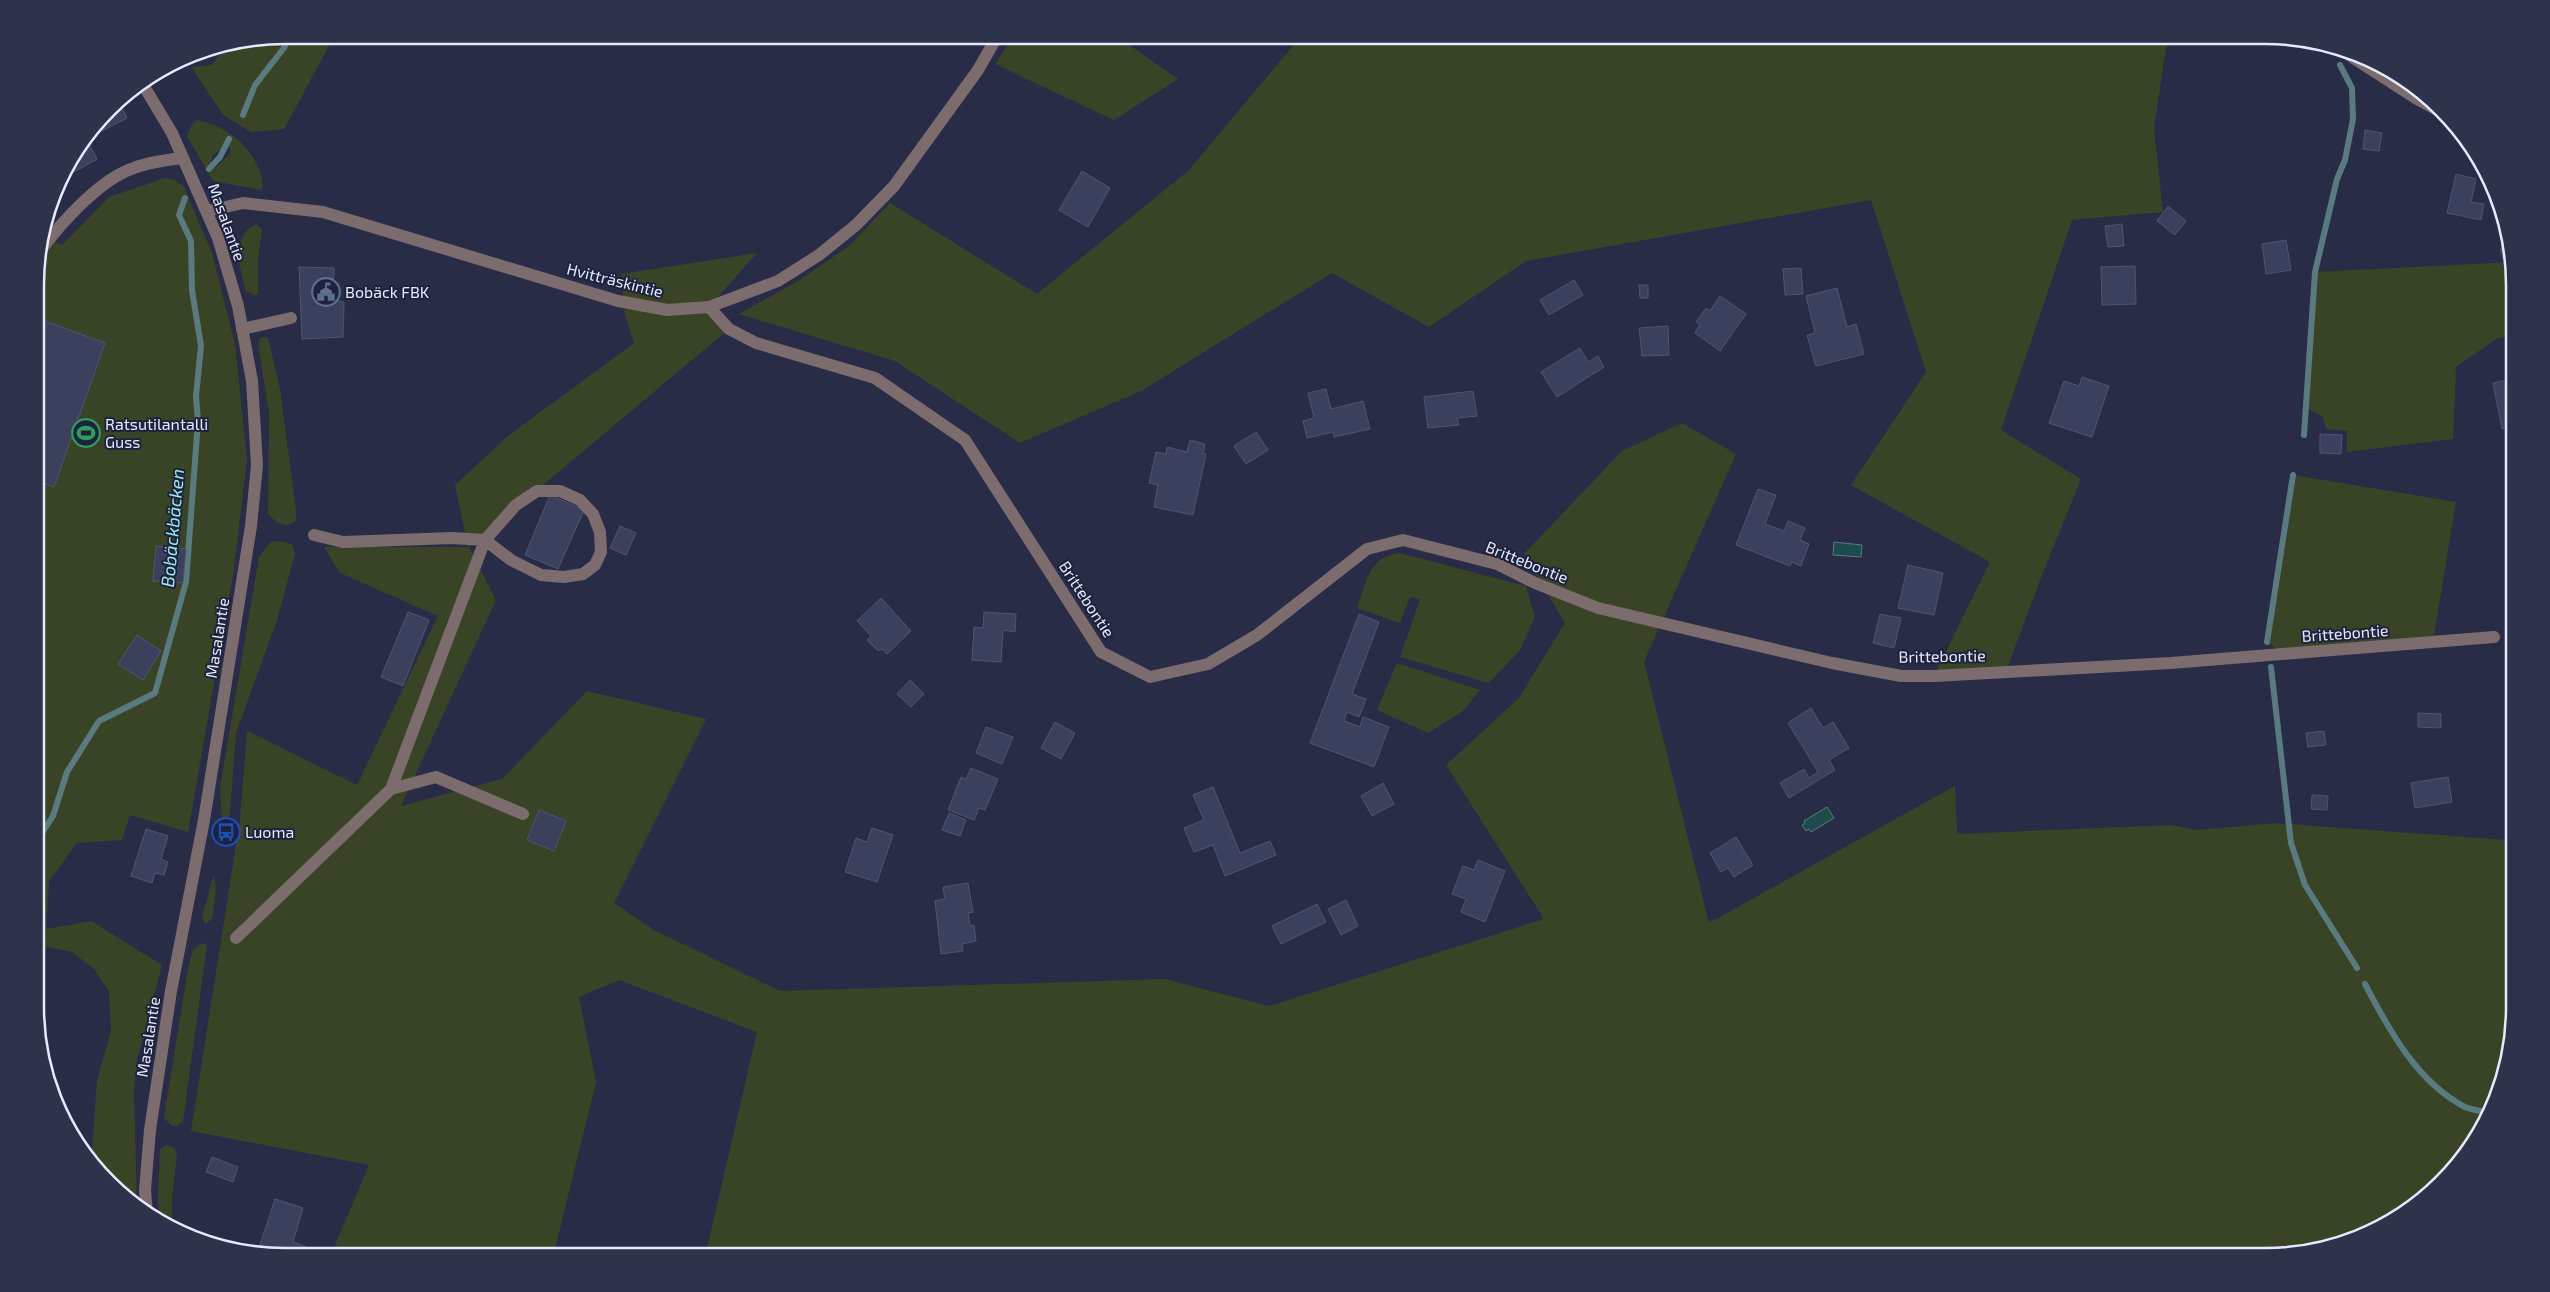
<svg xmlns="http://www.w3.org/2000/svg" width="2550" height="1292" font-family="'Exo 2',sans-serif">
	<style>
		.green { fill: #394427; fill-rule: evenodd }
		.water { fill: #1d4b4b; stroke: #597b80 }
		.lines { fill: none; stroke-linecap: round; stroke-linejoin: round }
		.stream { stroke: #597b80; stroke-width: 6 }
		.building { fill: #3b405d; stroke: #4f5472 }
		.minor { stroke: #7d6c6e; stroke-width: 12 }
		.labels { text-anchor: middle; stroke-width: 4; stroke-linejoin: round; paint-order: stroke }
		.street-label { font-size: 16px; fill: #e6eafc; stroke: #1e223c }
		.poi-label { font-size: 16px; fill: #e6eafc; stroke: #1e223c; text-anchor: start }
		.water-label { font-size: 18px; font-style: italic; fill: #9aeceb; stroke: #1e223c }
		.rim { fill: none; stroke: #e6eafc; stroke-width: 2.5 }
	</style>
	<rect width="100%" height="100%" fill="#282c47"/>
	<g class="green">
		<path d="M285,35H335L284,129L251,132L223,115L191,67L212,65L226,47Z"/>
		<path d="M1014,35H1115L1178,79L1114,120L995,64Z"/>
		<path d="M1302,35H2168L2154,128L2163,212L2072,220L2001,430L2081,479L2044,570L2006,671L1934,676L1990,562L1851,485L1926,372L1871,200L1526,261L1429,327L1332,273L1141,391L1020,443L895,361L739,314L798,281L849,246L890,203L1037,294L1189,170Z"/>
		<path d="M197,120C227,126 252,146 261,175C262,181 264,185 261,190L213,181L187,136L192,124ZM226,145L231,150L229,155L212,171L209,168L213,155Z"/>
		<path d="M165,178L175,180L184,187L212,253L235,344L247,459L234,569L188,832L130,815L122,840L77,843L49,881L46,929L91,921L162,965L137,1060L134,1091L137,1208L91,1164L97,1080L111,1031L109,991L94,969L72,952L48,947L37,950L36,268L44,236L62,245L109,197Z"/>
		<path d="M256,224L262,229L258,260V293L255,296L246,291C240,267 229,239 256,224Z"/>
		<path d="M757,253L709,307L729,329L469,547L496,600L401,806L502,779L587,691L706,719L614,903L654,930L780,991L1165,979L1269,1006L1544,919L1446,765L1519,698L1565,623L1524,554L1622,451L1682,423L1736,454L1644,662L1709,923L1955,786L1957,834L2171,825L2195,830L2276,823L2506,840L2515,837V1008L2510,1056L2489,1118L2453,1172L2404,1215L2345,1244L2281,1256L705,1257L757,1032L619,980L579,997L596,1082L553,1257H330L369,1165L191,1131L240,820L247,731L357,785L438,616L340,573L324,547H468L455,485L508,436L634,343L625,315L621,274Z"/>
		<path d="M2513,262V335L2496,339L2456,367L2453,439L2347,452V431L2326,429L2323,417L2307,408L2315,272Z"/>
		<path d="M262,337L268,338L280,389L296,511V520C286,530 275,522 268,514L269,413L258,344L259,339Z"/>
		<path d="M2293,475L2456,502L2433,642L2283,654L2267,642Z"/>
		<path d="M278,541L292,544L295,554L277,620L236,733L230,813L226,826L222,825L220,788L259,557L270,542Z"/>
		<path d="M1399,553L1526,586L1535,617L1520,650L1489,683L1400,657L1420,599L1410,597L1400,623L1357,608C1367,582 1367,558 1399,553Z"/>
		<path d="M1397,663L1480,690L1463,711L1428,733L1377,710Z"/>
		<path d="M214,874L216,890L212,919L205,924L202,917Z"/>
		<path d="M201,943L207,945L183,1121L177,1126H172L164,1118L188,968L193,950Z"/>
		<path d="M166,1145L173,1147L177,1154L172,1198V1230L160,1222L158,1201L160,1149Z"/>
	</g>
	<g class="water">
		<path d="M1834,542L1862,545L1861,557L1833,555Z"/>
		<path d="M1827,807L1834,818L1811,832L1809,829L1806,831L1802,825L1805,823L1804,821Z"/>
	</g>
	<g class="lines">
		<g class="stream">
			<path d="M243,115L255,85L284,48L290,35"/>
			<path d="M209,169L220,157L229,139"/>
			<path d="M2304,435L2315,272L2337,179L2345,160L2353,119L2352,88L2340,65"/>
			<path d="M2267,642L2293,475"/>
			<path d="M2271,667L2291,843L2305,885L2357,968"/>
			<path d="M37,841L53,816L67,772L99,721L155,693L186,582L198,421L196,396L201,346L192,290L191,241L179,215L185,198"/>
			<path d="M2365,984C2389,1030 2417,1082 2465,1107C2472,1110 2483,1111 2491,1113"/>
			<path d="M2430,1192L2453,1172"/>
			<path d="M2399,1217L2410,1210"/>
		</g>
	</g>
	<g class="building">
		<path d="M118,100L127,118L102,131L98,125Z"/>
		<path d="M2365,130L2382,133L2379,151L2363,149Z"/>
		<path d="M87,140L97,159L74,172L69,163Z"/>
		<path d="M1082,171L1110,188L1088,227L1059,210Z"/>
		<path d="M2456,174L2476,179L2471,202L2484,204L2481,220L2447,213Z"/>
		<path d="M2168,206L2186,221L2175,235L2157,221Z"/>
		<path d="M2122,224L2124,246L2108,247L2105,226Z"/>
		<path d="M2286,240L2291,270L2266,274L2262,244Z"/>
		<path d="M2511,245L2513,256L2503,259L2500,249Z"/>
		<path d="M2135,266L2136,304L2102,305L2101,267Z"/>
		<path d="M299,267L334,268L333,301L344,302L343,337L302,339Z"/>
		<path d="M1801,268L1803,294L1785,295L1783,269Z"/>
		<path d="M1574,280L1583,295L1549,315L1540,300Z"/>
		<path d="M1639,285H1648V298H1640Z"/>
		<path d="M1837,288L1847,327L1856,324L1864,354L1816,366L1807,335L1815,333L1806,296Z"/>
		<path d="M1720,296L1746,314L1720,351L1695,333L1700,324L1696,322L1706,308L1710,311Z"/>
		<path d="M42,320L105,343L54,487L36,480V337Z"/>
		<path d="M1668,326L1669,355L1642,356L1639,328Z"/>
		<path d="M1580,348L1588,362L1598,356L1604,367L1557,397L1541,372Z"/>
		<path d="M2082,377L2109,386L2092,437L2049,423L2064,381L2079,386Z"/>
		<path d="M2513,379V426L2502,429L2493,383Z"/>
		<path d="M1326,389L1331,409L1363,401L1370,429L1334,437L1333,432L1307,438L1303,421L1314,418L1308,393Z"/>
		<path d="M1473,391L1477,416L1457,418L1459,425L1428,428L1424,397Z"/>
		<path d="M1256,432L1268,450L1246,464L1234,446Z"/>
		<path d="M2320,434L2342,435L2341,454L2320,453Z"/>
		<path d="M1190,440L1205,444L1203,453L1206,454L1193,515L1154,507L1158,485L1149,483L1156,452L1166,454L1167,447L1187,452Z"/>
		<path d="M1758,489L1776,495L1765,524L1784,531L1788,521L1805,528L1800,540L1809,544L1801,566L1792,562L1790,566L1736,545Z"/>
		<path d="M550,495L584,510L558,569L525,555Z"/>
		<path d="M620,526L636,533L626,555L610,548Z"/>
		<path d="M156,546L186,549L183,583L153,581Z"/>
		<path d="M1908,565L1943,573L1934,615L1898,608Z"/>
		<path d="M881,598L911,631L887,654L882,649L878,651L867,640L871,636L857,621Z"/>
		<path d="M408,612L429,620L403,686L381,677Z"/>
		<path d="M984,612L1016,614L1015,632L1003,630L1001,662L972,660L974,627L983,628Z"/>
		<path d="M1359,614L1379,622L1352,694L1366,699L1359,717L1347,712L1344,721L1360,727L1363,717L1389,727L1374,767L1310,743Z"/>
		<path d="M1880,614L1901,618L1894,648L1873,643Z"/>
		<path d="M137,635L161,651L143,680L118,664Z"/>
		<path d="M910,680L924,694L911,707L897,694Z"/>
		<path d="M1811,708L1823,728L1833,722L1849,748L1829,760L1835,770L1789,798L1780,783L1804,769L1809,778L1818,772L1788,723Z"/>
		<path d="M2418,713L2441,714V728L2418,727Z"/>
		<path d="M1055,722L1075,733L1061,759L1041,748Z"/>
		<path d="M986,727L1013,737L1002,764L976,753Z"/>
		<path d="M2324,731L2326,745L2308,747L2306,733Z"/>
		<path d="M971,768L998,779L985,810L979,808L974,820L948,810L961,777L966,779Z"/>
		<path d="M2448,777L2452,802L2415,808L2411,783Z"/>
		<path d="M1383,783L1394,804L1372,816L1361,796Z"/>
		<path d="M1213,787L1240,853L1270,841L1276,855L1225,876L1213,845L1194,852L1184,828L1204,820L1193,795Z"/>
		<path d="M2312,795L2328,796L2327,810L2311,809Z"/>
		<path d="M539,810L566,821L554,851L527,840Z"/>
		<path d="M949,813L966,820L960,836L942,830Z"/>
		<path d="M872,828L893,835L877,882L845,872L856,838L867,842Z"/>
		<path d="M146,829L168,836L161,859L168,862L164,875L155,873L152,883L131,876Z"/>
		<path d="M1736,837L1753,865L1734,877L1728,868L1721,872L1710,853Z"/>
		<path d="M1478,860L1505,871L1485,922L1461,912L1466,899L1452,894L1463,866L1474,870Z"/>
		<path d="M968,883L973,912L968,913L970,926L974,925L976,941L962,944L963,951L941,954L935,901L945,899L943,887Z"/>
		<path d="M1346,900L1358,926L1341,935L1328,909Z"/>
		<path d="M1317,904L1326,922L1281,944L1272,926Z"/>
		<path d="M212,1157L238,1167L233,1182L206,1172Z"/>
		<path d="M275,1199L303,1208L293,1242L307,1247L304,1257L257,1254Z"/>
	</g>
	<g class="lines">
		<g class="minor">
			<path d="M2338,48L2417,99L2447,115"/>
			<path d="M142,83L172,133L218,238L238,306L252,381L257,465L251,526L204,820L171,991L150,1130L145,1190L147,1214"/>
			<path d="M207,211L243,203L323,212L618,301L667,310L709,307L778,281L819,255L856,225L894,186L978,70L998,35"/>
			<path d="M40,251C61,223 100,179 134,168C149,162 167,160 183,158"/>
			<path d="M709,307L729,329L756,343L875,378L965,440L1101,652L1150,677L1208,664L1257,635L1367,549L1403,540L1497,564L1535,583L1598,608L1832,663L1901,676H1934L2171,663L2494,637"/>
			<path d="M242,329L291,318"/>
			<path d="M314,535L343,542L452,538L485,540L511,560L541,575L564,577L583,574L595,565L601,552L600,532L593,514L580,500L560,491H537L516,505L485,540L391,789"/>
			<path d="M236,938L391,789L436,777L523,814"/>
		</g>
	</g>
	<defs>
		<symbol id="civic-ring" viewBox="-11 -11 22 22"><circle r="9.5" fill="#1e223c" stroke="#5c6f8a" stroke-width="1.5"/><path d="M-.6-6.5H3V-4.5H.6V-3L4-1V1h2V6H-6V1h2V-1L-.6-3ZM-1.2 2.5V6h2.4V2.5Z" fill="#5c6f8a"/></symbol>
		<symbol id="stadium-ring" viewBox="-11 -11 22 22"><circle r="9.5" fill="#1e223c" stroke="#2e9e5b" stroke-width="1.5"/><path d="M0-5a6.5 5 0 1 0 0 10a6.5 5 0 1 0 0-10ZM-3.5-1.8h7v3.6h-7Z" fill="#2e9e5b"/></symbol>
		<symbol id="bus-ring" viewBox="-11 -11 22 22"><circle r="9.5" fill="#1e223c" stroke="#1a4fb4" stroke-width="1.5"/><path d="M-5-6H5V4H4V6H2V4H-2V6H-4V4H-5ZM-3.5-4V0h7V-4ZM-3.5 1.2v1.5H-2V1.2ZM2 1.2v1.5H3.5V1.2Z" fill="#1a4fb4"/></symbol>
	</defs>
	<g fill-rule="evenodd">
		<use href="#civic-ring" x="310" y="276" width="32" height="32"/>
		<use href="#stadium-ring" x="70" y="417" width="32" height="32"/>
		<use href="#bus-ring" x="210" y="816" width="32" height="32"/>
	</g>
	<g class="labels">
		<g class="street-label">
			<text transform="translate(227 222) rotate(70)" y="6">Masalantie</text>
			<text transform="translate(615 280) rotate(14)" y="6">Hvitträskintie</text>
			<text transform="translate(1527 562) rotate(22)" y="6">Brittebontie</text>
			<text transform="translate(1087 599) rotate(57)" y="6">Brittebontie</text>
			<text transform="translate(2345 633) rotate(-4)" y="6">Brittebontie</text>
			<text transform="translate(217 638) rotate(-81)" y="6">Masalantie</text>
			<text transform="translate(1942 656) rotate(-1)" y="6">Brittebontie</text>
			<text transform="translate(148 1037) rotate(-81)" y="6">Masalantie</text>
		</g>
		<g class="poi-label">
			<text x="345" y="298">Bobäck FBK</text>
			<text x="105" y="430">Ratsutilantalli<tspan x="105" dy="18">Guss</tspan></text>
			<text x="245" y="838">Luoma</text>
		</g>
		<g class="water-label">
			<text transform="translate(173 528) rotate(-85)" y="6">Bobäckbäcken</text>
		</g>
	</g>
	<path d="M0 0H2550V1292H0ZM285 44H2265A241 241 0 0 1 2506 285V1007A241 241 0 0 1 2265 1248H285A241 241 0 0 1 44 1007V285A241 241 0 0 1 285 44Z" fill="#2e324b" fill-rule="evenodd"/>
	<path class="rim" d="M285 44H2265A241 241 0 0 1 2506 285V1007A241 241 0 0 1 2265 1248H285A241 241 0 0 1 44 1007V285A241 241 0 0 1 285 44Z"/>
</svg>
